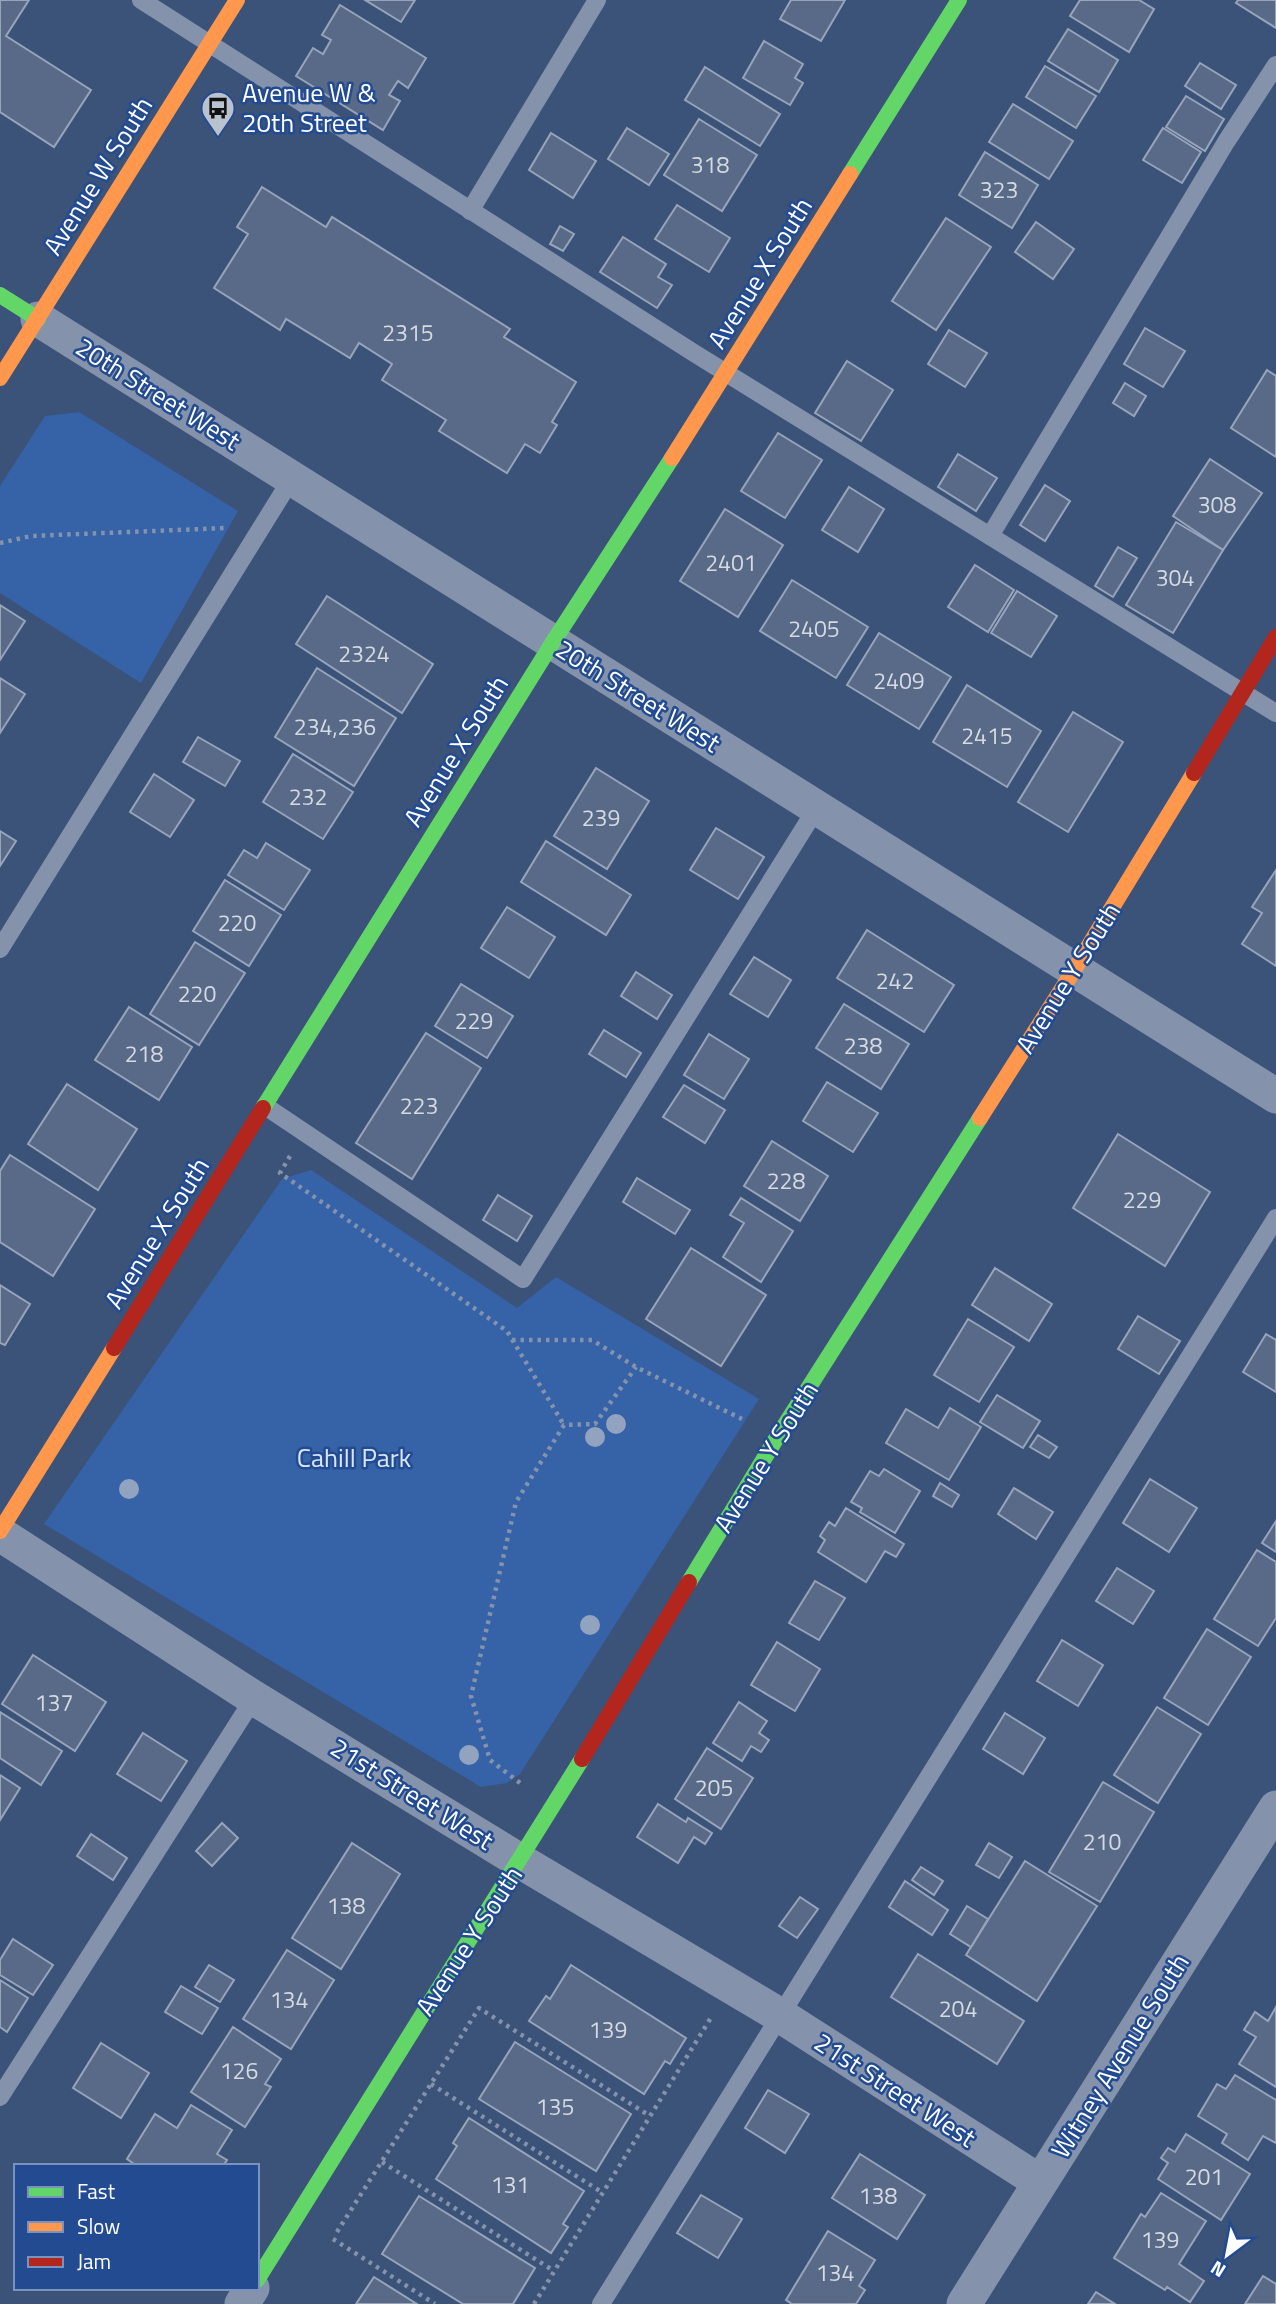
<svg xmlns="http://www.w3.org/2000/svg" width="1276" height="2304" font-family="'Titillium Web',sans-serif">
	<style>
		.green { fill: #3662a8 }
		.building { fill: #586a88; stroke: #97a4ba; stroke-width: 2 }
		.lines { fill: none; stroke-linecap: round; stroke-linejoin: round }
		.path { stroke: #8493ab; stroke-width: 4.5; stroke-dasharray: 3.5 5; stroke-linecap: butt }
		.lane { stroke: #8493ab; stroke-width: 18 }
		.street { stroke: #8493ab; stroke-width: 35 }
		.fast { stroke: #63d668; stroke-width: 16 }
		.slow { stroke: #ff974d; stroke-width: 16 }
		.jam { stroke: #b3261e; stroke-width: 16 }
		.tree { fill: #92a3bf }
		.labels { text-anchor: middle; stroke-width: 5; stroke-linejoin: round; paint-order: stroke }
		.number-label { font-size: 23px; fill: #d5dae1 }
		.poi-label { font-size: 26px; fill: #fff; stroke: #224b92; text-anchor: start }
		.street-label { font-size: 26px; fill: #fff; stroke: #224b92 }
		.park-label { font-size: 26px; fill: #d9e6f9; stroke: #224b92 }
	</style>
	<rect width="100%" height="100%" fill="#3b5279"/>
	<g class="green">
		<path d="M79,412L238,511L141,683L0,593V486L45,416Z"/>
		<path d="M311,1170L517,1308L556,1277L759,1399L520,1774L507,1783L481,1787L44,1524L282,1179Z"/>
	</g>
	<g class="building">
		<path d="M0,0H29L6,36L91,90L54,147L0,112Z"/>
		<path d="M365,0H415L401,22Z"/>
		<path d="M791,0H845L821,41L780,19Z"/>
		<path d="M1080,0H1139L1154,9L1129,52L1070,16Z"/>
		<path d="M1238,0H1276V28L1236,3Z"/>
		<path d="M340,5L426,58L408,88L398,81L389,95L400,101L383,130L296,76L313,48L323,54L331,40L322,35Z"/>
		<path d="M1068,29L1118,60L1099,92L1048,61Z"/>
		<path d="M764,41L803,64L795,78L803,83L790,105L743,78Z"/>
		<path d="M1200,63L1236,85L1221,109L1185,86Z"/>
		<path d="M1045,66L1096,96L1076,128L1026,97Z"/>
		<path d="M705,67L780,114L760,146L685,100Z"/>
		<path d="M1186,96L1224,119L1205,151L1166,127Z"/>
		<path d="M1013,104L1073,141L1049,179L989,142Z"/>
		<path d="M699,119L757,155L722,211L664,175Z"/>
		<path d="M627,128L669,154L649,185L608,159Z"/>
		<path d="M1163,128L1201,152L1182,183L1143,160Z"/>
		<path d="M551,133L596,161L573,198L529,170Z"/>
		<path d="M985,152L1038,185L1012,228L959,195Z"/>
		<path d="M262,187L326,227L332,217L510,329L504,337L576,382L552,422L557,425L540,453L525,444L507,473L439,431L446,420L382,380L392,364L359,343L350,358L286,319L280,330L214,288L248,234L237,227Z"/>
		<path d="M677,205L730,238L709,272L655,239Z"/>
		<path d="M946,218L991,247L936,330L892,301Z"/>
		<path d="M1036,222L1074,249L1053,279L1015,252Z"/>
		<path d="M560,226L574,234L563,251L550,244Z"/>
		<path d="M623,237L666,264L658,277L672,285L657,308L600,272Z"/>
		<path d="M1145,328L1185,351L1163,387L1124,364Z"/>
		<path d="M949,330L987,353L965,387L928,364Z"/>
		<path d="M847,361L893,390L861,441L815,413Z"/>
		<path d="M1267,370L1276,376V457L1231,428Z"/>
		<path d="M1125,383L1146,396L1134,416L1113,403Z"/>
		<path d="M778,433L822,460L785,518L741,491Z"/>
		<path d="M958,454L997,478L976,511L938,487Z"/>
		<path d="M1210,459L1262,493L1223,550L1173,516Z"/>
		<path d="M1045,485L1070,501L1045,541L1020,525Z"/>
		<path d="M849,487L884,509L858,552L822,530Z"/>
		<path d="M725,509L783,545L738,617L680,581Z"/>
		<path d="M1176,522L1223,550L1173,633L1126,605Z"/>
		<path d="M1118,547L1137,558L1113,597L1095,586Z"/>
		<path d="M975,565L1014,590L988,632L948,607Z"/>
		<path d="M792,580L868,627L836,678L760,631Z"/>
		<path d="M1017,591L1057,616L1031,657L991,633Z"/>
		<path d="M327,596L433,664L402,713L296,644Z"/>
		<path d="M0,605L25,621L0,660Z"/>
		<path d="M879,633L951,677L919,729L847,685Z"/>
		<path d="M317,668L396,718L354,786L275,737Z"/>
		<path d="M0,678L25,694L0,733Z"/>
		<path d="M967,685L1041,731L1007,787L933,742Z"/>
		<path d="M1073,712L1123,742L1068,832L1018,802Z"/>
		<path d="M198,737L240,761L225,786L183,762Z"/>
		<path d="M293,754L353,792L323,839L263,802Z"/>
		<path d="M596,768L649,801L607,869L554,836Z"/>
		<path d="M154,774L194,800L170,837L130,812Z"/>
		<path d="M716,828L764,857L738,899L690,870Z"/>
		<path d="M0,831L16,841L0,866Z"/>
		<path d="M546,841L631,895L606,935L521,882Z"/>
		<path d="M266,843L310,870L284,910L228,875L244,850L257,858Z"/>
		<path d="M1276,870V966L1242,944L1262,913L1252,907Z"/>
		<path d="M225,880L281,915L249,966L193,931Z"/>
		<path d="M507,907L555,937L529,978L481,948Z"/>
		<path d="M867,930L954,985L924,1032L837,978Z"/>
		<path d="M195,942L245,973L199,1045L150,1014Z"/>
		<path d="M754,957L791,980L768,1017L730,994Z"/>
		<path d="M636,972L672,995L657,1019L621,996Z"/>
		<path d="M461,984L513,1016L487,1058L435,1026Z"/>
		<path d="M844,1004L909,1044L881,1089L816,1048Z"/>
		<path d="M129,1007L192,1047L159,1100L95,1060Z"/>
		<path d="M604,1030L641,1053L626,1077L589,1054Z"/>
		<path d="M426,1033L481,1068L412,1179L356,1143Z"/>
		<path d="M709,1034L749,1059L724,1099L684,1075Z"/>
		<path d="M827,1082L878,1113L853,1152L803,1121Z"/>
		<path d="M67,1084L137,1129L98,1190L28,1144Z"/>
		<path d="M684,1085L725,1110L705,1143L663,1117Z"/>
		<path d="M1118,1134L1210,1192L1165,1266L1073,1208Z"/>
		<path d="M772,1141L828,1176L800,1221L744,1186Z"/>
		<path d="M10,1155L95,1209L53,1276L0,1242V1171Z"/>
		<path d="M637,1178L690,1210L675,1234L623,1202Z"/>
		<path d="M498,1195L532,1216L517,1241L483,1220Z"/>
		<path d="M741,1198L793,1231L761,1282L723,1257L744,1223L730,1215Z"/>
		<path d="M691,1248L766,1295L721,1366L646,1319Z"/>
		<path d="M995,1268L1052,1304L1029,1341L972,1305Z"/>
		<path d="M0,1285L30,1304L5,1345L0,1343Z"/>
		<path d="M1138,1316L1180,1341L1159,1374L1118,1349Z"/>
		<path d="M968,1319L1014,1347L979,1402L934,1375Z"/>
		<path d="M1266,1334L1276,1340V1392L1243,1372Z"/>
		<path d="M997,1395L1040,1421L1023,1448L980,1422Z"/>
		<path d="M950,1408L981,1427L949,1480L886,1443L906,1409L938,1428Z"/>
		<path d="M1038,1435L1057,1447L1049,1458L1030,1447Z"/>
		<path d="M884,1469L920,1491L895,1533L860,1512L862,1508L851,1502L870,1471L879,1476Z"/>
		<path d="M1150,1479L1197,1508L1169,1552L1123,1523Z"/>
		<path d="M940,1483L959,1495L952,1507L933,1496Z"/>
		<path d="M1014,1488L1053,1512L1036,1539L998,1514Z"/>
		<path d="M846,1508L904,1544L896,1557L885,1551L866,1582L818,1552L825,1540L820,1536L829,1522L835,1526Z"/>
		<path d="M1276,1521V1552L1262,1543Z"/>
		<path d="M1257,1550L1276,1562V1618L1258,1646L1214,1619Z"/>
		<path d="M1117,1568L1154,1591L1133,1624L1096,1601Z"/>
		<path d="M815,1581L845,1598L819,1640L789,1623Z"/>
		<path d="M1207,1629L1251,1657L1208,1725L1164,1698Z"/>
		<path d="M1062,1640L1103,1665L1078,1706L1037,1681Z"/>
		<path d="M777,1642L820,1669L795,1711L751,1685Z"/>
		<path d="M33,1655L106,1702L75,1751L2,1704Z"/>
		<path d="M739,1702L767,1721L759,1733L769,1740L761,1752L751,1746L742,1761L713,1743Z"/>
		<path d="M1157,1707L1201,1734L1158,1803L1114,1775Z"/>
		<path d="M0,1712L62,1751L41,1785L0,1758Z"/>
		<path d="M1005,1713L1045,1738L1023,1774L983,1749Z"/>
		<path d="M143,1733L187,1761L161,1801L117,1774Z"/>
		<path d="M707,1748L753,1778L721,1829L675,1799Z"/>
		<path d="M0,1775L20,1788L0,1820Z"/>
		<path d="M1103,1782L1154,1812L1100,1902L1049,1872Z"/>
		<path d="M658,1804L686,1822L688,1818L712,1833L705,1844L694,1837L678,1863L637,1837Z"/>
		<path d="M222,1823L238,1838L212,1866L196,1851Z"/>
		<path d="M91,1834L127,1858L113,1880L77,1856Z"/>
		<path d="M352,1843L400,1874L341,1969L292,1938Z"/>
		<path d="M989,1843L1012,1857L999,1878L976,1865Z"/>
		<path d="M1025,1861L1097,1906L1037,2001L966,1955Z"/>
		<path d="M921,1867L943,1881L934,1895L912,1880Z"/>
		<path d="M905,1881L948,1910L932,1935L889,1907Z"/>
		<path d="M800,1897L818,1909L797,1938L779,1926Z"/>
		<path d="M967,1906L988,1919L971,1947L950,1934Z"/>
		<path d="M13,1939L53,1965L33,1995L0,1975V1960Z"/>
		<path d="M287,1950L334,1980L291,2049L243,2019Z"/>
		<path d="M918,1954L1024,2021L997,2064L891,1997Z"/>
		<path d="M209,1965L234,1980L220,2002L195,1987Z"/>
		<path d="M571,1965L686,2038L670,2064L665,2061L644,2094L529,2021L546,1996L550,1999Z"/>
		<path d="M0,1980L28,1998L7,2032L0,2027Z"/>
		<path d="M181,1986L218,2008L202,2034L165,2012Z"/>
		<path d="M1276,2007V2087L1239,2064L1256,2037L1244,2030L1255,2012L1268,2021Z"/>
		<path d="M233,2027L281,2059L265,2084L271,2087L245,2127L191,2092Z"/>
		<path d="M515,2042L631,2114L596,2171L479,2099Z"/>
		<path d="M101,2043L149,2073L121,2118L73,2088Z"/>
		<path d="M1235,2075L1276,2100V2143L1263,2136L1248,2160L1222,2143L1227,2134L1198,2116L1217,2084L1226,2089Z"/>
		<path d="M768,2090L809,2114L785,2153L745,2128Z"/>
		<path d="M191,2105L232,2130L217,2154L227,2160L223,2166H137L127,2159L155,2114L177,2128Z"/>
		<path d="M469,2118L584,2191L563,2224L568,2227L551,2253L436,2179L457,2146L453,2143Z"/>
		<path d="M1186,2134L1250,2174L1221,2220L1158,2179L1168,2163L1161,2158L1168,2148L1175,2152Z"/>
		<path d="M860,2154L925,2195L897,2239L832,2198Z"/>
		<path d="M1161,2193L1206,2221L1179,2264L1204,2281L1190,2302L1167,2287L1165,2290L1114,2258L1141,2214L1145,2217Z"/>
		<path d="M701,2195L742,2219L718,2258L677,2233Z"/>
		<path d="M419,2196L535,2268L513,2304H463L382,2254Z"/>
		<path d="M828,2231L875,2260L859,2286L865,2290L856,2304H792L786,2300Z"/>
		<path d="M1263,2276L1276,2284V2304H1245Z"/>
		<path d="M374,2277L417,2304H356Z"/>
		<path d="M1096,2292L1115,2304H1088Z"/>
	</g>
	<g class="lines">
		<g class="path">
			<path d="M0,543L31,536L226,528"/>
			<path d="M290,1156L280,1173L507,1331L564,1425"/>
			<path d="M512,1340H592L636,1367L742,1419"/>
			<path d="M520,1783L490,1760L471,1696L516,1502L564,1425L595,1424L636,1367"/>
			<path d="M431,2084L603,2193"/>
			<path d="M382,2162L554,2271"/>
			<path d="M337,2232L479,2008L650,2116"/>
			<path d="M333,2239L435,2304"/>
			<path d="M534,2304L712,2016"/>
		</g>
		<g class="lane">
			<path d="M141,0L694,353L1276,713"/>
			<path d="M470,211L597,0"/>
			<path d="M990,536L1226,142L1276,65"/>
			<path d="M0,949L292,478"/>
			<path d="M265,1106L523,1279L816,809"/>
			<path d="M0,2097L254,1698"/>
			<path d="M601,2304L1276,1218"/>
		</g>
		<g class="street">
			<path d="M38,319L1276,1096"/>
			<path d="M0,1534L254,1698L520,1861L781,2016L1040,2182"/>
			<path d="M242,2304L252,2288"/>
			<path d="M964,2304L1276,1808"/>
		</g>
		<g class="fast">
			<path d="M850,174L959,0"/>
			<path d="M0,295L38,319"/>
			<path d="M263,1108L553,642L672,458"/>
			<path d="M689,1582L776,1439L980,1118"/>
			<path d="M257,2280L582,1759"/>
		</g>
		<g class="slow">
			<path d="M0,378L237,0"/>
			<path d="M672,458L850,174"/>
			<path d="M980,1118L1074,970L1194,773"/>
			<path d="M0,1531L114,1348"/>
		</g>
		<g class="jam">
			<path d="M1194,773L1276,637"/>
			<path d="M114,1348L263,1108"/>
			<path d="M582,1759L689,1582"/>
		</g>
	</g>
	<g class="tree">
		<circle cx="616" cy="1424" r="10"/>
		<circle cx="595" cy="1437" r="10"/>
		<circle cx="129" cy="1489" r="10"/>
		<circle cx="590" cy="1625" r="10"/>
		<circle cx="469" cy="1755" r="10"/>
	</g>
	<defs>
		<symbol id="bus-pin" viewBox="-11 -11 22 30"><path d="M0 17L-7.5 6A9.5 9.5 0 1 1 7.5 6Z" fill="#bac2d0" stroke="#224b92"/><path d="M-5-6H5V4H4V6H2V4H-2V6H-4V4H-5ZM-3.5-4V0h7V-4ZM-3.5 1.2v1.5H-2V1.2ZM2 1.2v1.5H3.5V1.2Z" fill="#111"/></symbol>
	</defs>
	<g fill-rule="evenodd">
		<use href="#bus-pin" x="199" y="89" width="38" height="52"/>
	</g>
	<g class="labels">
		<g class="number-label">
			<text x="710" y="173">318</text>
			<text x="999" y="198">323</text>
			<text x="408" y="341">2315</text>
			<text x="1217" y="513">308</text>
			<text x="731" y="571">2401</text>
			<text x="1175" y="586">304</text>
			<text x="814" y="637">2405</text>
			<text x="364" y="662">2324</text>
			<text x="899" y="689">2409</text>
			<text x="335" y="735">234,236</text>
			<text x="987" y="744">2415</text>
			<text x="308" y="805">232</text>
			<text x="601" y="826">239</text>
			<text x="237" y="931">220</text>
			<text x="895" y="989">242</text>
			<text x="197" y="1002">220</text>
			<text x="474" y="1029">229</text>
			<text x="863" y="1054">238</text>
			<text x="144" y="1062">218</text>
			<text x="419" y="1114">223</text>
			<text x="786" y="1189">228</text>
			<text x="1142" y="1208">229</text>
			<text x="54" y="1711">137</text>
			<text x="714" y="1796">205</text>
			<text x="1102" y="1850">210</text>
			<text x="346" y="1914">138</text>
			<text x="289" y="2008">134</text>
			<text x="958" y="2017">204</text>
			<text x="608" y="2038">139</text>
			<text x="239" y="2079">126</text>
			<text x="555" y="2115">135</text>
			<text x="1204" y="2185">201</text>
			<text x="510" y="2193">131</text>
			<text x="878" y="2204">138</text>
			<text x="1160" y="2248">139</text>
			<text x="835" y="2281">134</text>
		</g>
		<g class="poi-label">
			<text x="242" y="102">Avenue W &amp;<tspan x="242" dy="30">20th Street</tspan></text>
		</g>
		<g class="street-label">
			<text transform="translate(98 176) rotate(-58)" y="9">Avenue W South</text>
			<text transform="translate(760 273) rotate(-58)" y="9">Avenue X South</text>
			<text transform="translate(158 394) rotate(32)" y="9">20th Street West</text>
			<text transform="translate(638 696) rotate(32)" y="9">20th Street West</text>
			<text transform="translate(456 751) rotate(-58)" y="9">Avenue X South</text>
			<text transform="translate(1068 978) rotate(-58)" y="9">Avenue Y South</text>
			<text transform="translate(157 1233) rotate(-58)" y="9">Avenue X South</text>
			<text transform="translate(766 1457) rotate(-58)" y="9">Avenue Y South</text>
			<text transform="translate(412 1794) rotate(32)" y="9">21st Street West</text>
			<text transform="translate(469 1941) rotate(-57)" y="9">Avenue Y South</text>
			<text transform="translate(1120 2056) rotate(-58)" y="9">Witney Avenue South</text>
			<text transform="translate(895 2090) rotate(33)" y="9">21st Street West</text>
		</g>
		<g class="park-label">
			<text x="354" y="1467">Cahill Park</text>
		</g>
	</g>
	<rect x="14" y="2164" width="245" height="126" fill="#224b92" stroke="#7a93be" stroke-width="2"/>
	<rect x="28" y="2187" width="35" height="10" fill="#63d668" stroke="#7a93be" stroke-width="2"/>
	<text x="77" y="2199" font-size="21" fill="#ffffff">Fast</text>
	<rect x="28" y="2222" width="35" height="10" fill="#ff974d" stroke="#7a93be" stroke-width="2"/>
	<text x="77" y="2234" font-size="21" fill="#ffffff">Slow</text>
	<rect x="28" y="2257" width="35" height="10" fill="#b3261e" stroke="#7a93be" stroke-width="2"/>
	<text x="77" y="2269" font-size="21" fill="#ffffff">Jam</text>
	<g transform="translate(1227 2255) rotate(212)" stroke="#224b92" stroke-width="5" paint-order="stroke">
	<path d="M0-5L12 26L0 18L-12 26Z" fill="#ffffff"/>
	<text y="-10" font-size="19" font-weight="bold" text-anchor="middle" fill="#ffffff">N</text>
	</g>
</svg>
